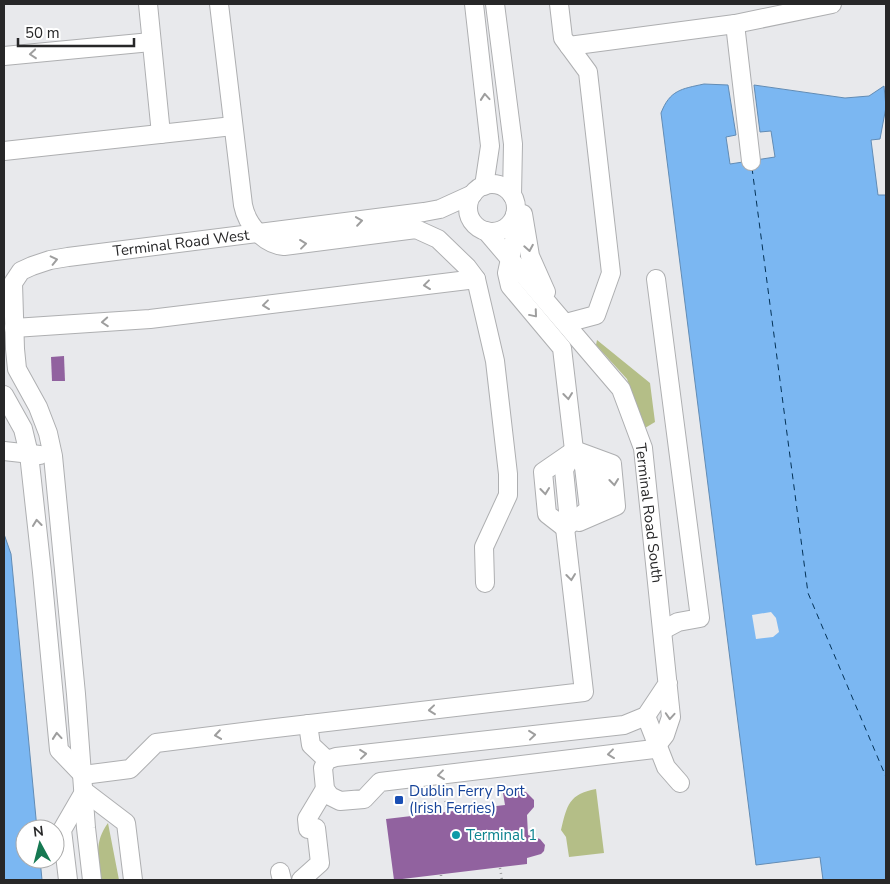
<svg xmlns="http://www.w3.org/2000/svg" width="890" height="884" font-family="'Nunito Sans',sans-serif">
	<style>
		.green { fill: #b4be87 }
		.water { fill: #7bb7f2; stroke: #628cb5 }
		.pier { fill: #e8e9ec }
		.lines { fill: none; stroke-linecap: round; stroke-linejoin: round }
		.ferry { stroke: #043257; stroke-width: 1; stroke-dasharray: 6 5; stroke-linecap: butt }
		.building { fill: #91629f }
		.minor-casing { stroke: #aeafb1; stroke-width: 20 }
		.path { stroke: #9a9b9d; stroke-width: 2.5; stroke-dasharray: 1 4; stroke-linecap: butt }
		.minor { stroke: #fff; stroke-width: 18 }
		.oneway { stroke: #9e9e9e }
		.transit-dot { fill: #1a4fb4; stroke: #fff; stroke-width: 2 }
		.culture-dot { fill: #0f9aa8; stroke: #fff; stroke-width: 2 }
		.labels { text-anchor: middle; stroke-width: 4; stroke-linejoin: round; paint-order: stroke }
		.street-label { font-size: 15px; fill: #272728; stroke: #fff }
		.transit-label { font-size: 15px; fill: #164399; stroke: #fff; text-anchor: start }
		.culture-label { font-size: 15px; fill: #0d838f; stroke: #fff; text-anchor: start }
	</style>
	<rect width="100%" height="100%" fill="#e8e9ec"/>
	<g class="green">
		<path d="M597,340L650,383L655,422L645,428L627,379L596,345Z"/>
		<path d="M596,789L604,853L569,857L566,837L561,830C567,805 569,794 596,789Z"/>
		<path d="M108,823L119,880H101C98,858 94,842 108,823Z"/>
	</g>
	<g class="water">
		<path d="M704,84L728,85L736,135L726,137L730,164L775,157L771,131L760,132L754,85L845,98L869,96L884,86L886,107L880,139L871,140L878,195H886V880H823L820,857L756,865L661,113C670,90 681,89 704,84Z"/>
		<path d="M4,534L11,554L37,829H25V859H40L42,880H4Z"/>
	</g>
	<path class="pier" d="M771,612L776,618L779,632L773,637L756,639L752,615Z"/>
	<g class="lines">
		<path class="ferry" d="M752,168L808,593L886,777"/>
	</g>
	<g class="building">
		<path d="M64,356L65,381H52L51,357Z"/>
		<path d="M517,791L526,792L534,800V807L527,815L528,835L540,839L545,845L544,851L541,854L527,858V864L394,880L386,819L505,805L503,793Z"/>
	</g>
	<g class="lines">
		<defs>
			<g id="minor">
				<path d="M148,4L161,134"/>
				<path d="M219,4L243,205C247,225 264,244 284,246L416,229L438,239L467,267L476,279L495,361L508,474V495L484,547L485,583"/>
				<path d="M474,4L490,146L484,186"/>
				<path d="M495,4L513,144L512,195"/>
				<path d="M559,4L563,38L588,72L611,273L596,315L566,323"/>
				<path d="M735,24L751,161"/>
				<path d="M569,46L735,24L832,4"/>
				<path d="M4,56L151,42"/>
				<path d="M4,151L233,126"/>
				<circle cx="492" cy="208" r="24"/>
				<path d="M523,214L530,256L546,292"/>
				<path d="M515,215L516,231L507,273L510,286L562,348L574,450L584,467L589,509L565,528"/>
				<path d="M486,231L621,389L643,448L671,717L665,735L654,749L380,782L364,799L340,801L330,796L325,789L323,768L327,760L336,757L624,725L646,716L668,683"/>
				<path d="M656,279L700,618L678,622L663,630"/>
				<path d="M14,328L150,319L476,279"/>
				<path d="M4,395L23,429L29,454L42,572L59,750L83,775"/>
				<path d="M574,450L612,464L616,506L579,522"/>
				<path d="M4,451L40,455"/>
				<path d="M584,456L598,466L603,507L589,515"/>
				<path d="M565,528L547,514L543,472L572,452"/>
				<path d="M646,716L666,767L680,783"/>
				<path d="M308,724L311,745L327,760"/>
				<path d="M83,775L130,769L156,743L267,729L584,692L565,528L568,511L564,470L574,450"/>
				<path d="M84,791L126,823L133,880"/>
				<path d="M280,872L282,880"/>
				<path d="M68,880L62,830L84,792"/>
				<path d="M92,880L86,828L76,694L53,456L48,433L38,407L17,369L15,349L13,283L21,271L32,266L50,260L68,257L424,212L440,209L473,194"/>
				<path d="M301,880L320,863L316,828L308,829L307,819L325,789"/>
			</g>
		</defs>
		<use href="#minor" class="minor-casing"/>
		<g class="path">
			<path d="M445,796L447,812"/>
			<path d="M500,868L502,880"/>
			<path d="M441,875V880"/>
		</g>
		<use href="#minor" class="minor"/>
	</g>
	<defs><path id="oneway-chevron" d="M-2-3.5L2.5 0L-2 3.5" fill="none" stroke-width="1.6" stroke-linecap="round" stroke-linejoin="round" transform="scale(1.25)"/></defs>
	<g class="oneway">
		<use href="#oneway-chevron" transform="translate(33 54) rotate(175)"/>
		<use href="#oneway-chevron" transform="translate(485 97) rotate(-95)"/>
		<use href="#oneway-chevron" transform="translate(359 221) rotate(-8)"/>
		<use href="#oneway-chevron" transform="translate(303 244) rotate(-7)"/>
		<use href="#oneway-chevron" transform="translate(529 248) rotate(80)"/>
		<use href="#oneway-chevron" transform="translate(54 260) rotate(-13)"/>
		<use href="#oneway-chevron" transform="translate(427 285) rotate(173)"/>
		<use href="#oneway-chevron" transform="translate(266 305) rotate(173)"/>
		<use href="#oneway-chevron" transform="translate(534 314) rotate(50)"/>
		<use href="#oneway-chevron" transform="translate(105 322) rotate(176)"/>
		<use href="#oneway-chevron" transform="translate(568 396) rotate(83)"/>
		<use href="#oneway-chevron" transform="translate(614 482) rotate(84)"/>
		<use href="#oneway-chevron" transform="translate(545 491) rotate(84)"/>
		<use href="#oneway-chevron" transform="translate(37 523) rotate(-96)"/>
		<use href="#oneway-chevron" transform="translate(571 577) rotate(83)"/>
		<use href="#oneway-chevron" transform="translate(432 710) rotate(174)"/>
		<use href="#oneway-chevron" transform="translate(670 716) rotate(94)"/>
		<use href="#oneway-chevron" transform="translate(218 735) rotate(172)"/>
		<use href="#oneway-chevron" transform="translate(532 735) rotate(-6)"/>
		<use href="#oneway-chevron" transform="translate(57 736) rotate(-95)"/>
		<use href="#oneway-chevron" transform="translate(363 754) rotate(-6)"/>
		<use href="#oneway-chevron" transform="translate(611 754) rotate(173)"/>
		<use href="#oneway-chevron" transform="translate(441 775) rotate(173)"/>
	</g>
	<rect class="transit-dot" x="394" y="795" width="10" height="10" rx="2.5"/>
	<circle class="culture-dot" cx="456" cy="835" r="5"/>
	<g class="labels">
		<g class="street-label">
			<text transform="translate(181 243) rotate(-7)" y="5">Terminal Road West</text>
			<text transform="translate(649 513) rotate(83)" y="5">Terminal Road South</text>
		</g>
		<g class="transit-label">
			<text x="409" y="796">Dublin Ferry Port<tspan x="409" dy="17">(Irish Ferries)</tspan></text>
		</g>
		<g class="culture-label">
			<text x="466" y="840">Terminal 1</text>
		</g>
	</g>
	<rect width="890" height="884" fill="none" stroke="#272728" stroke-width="10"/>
	<g transform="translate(40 844) rotate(353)"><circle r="24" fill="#ffffff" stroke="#a9a9a9"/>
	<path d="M0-4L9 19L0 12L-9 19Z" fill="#167952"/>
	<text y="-8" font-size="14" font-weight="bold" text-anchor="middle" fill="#272728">N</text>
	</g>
	<path d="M18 38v8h116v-8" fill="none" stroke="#272728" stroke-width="2.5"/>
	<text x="25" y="38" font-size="15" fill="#272728" stroke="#ffffff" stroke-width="4" paint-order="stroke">50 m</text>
</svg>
